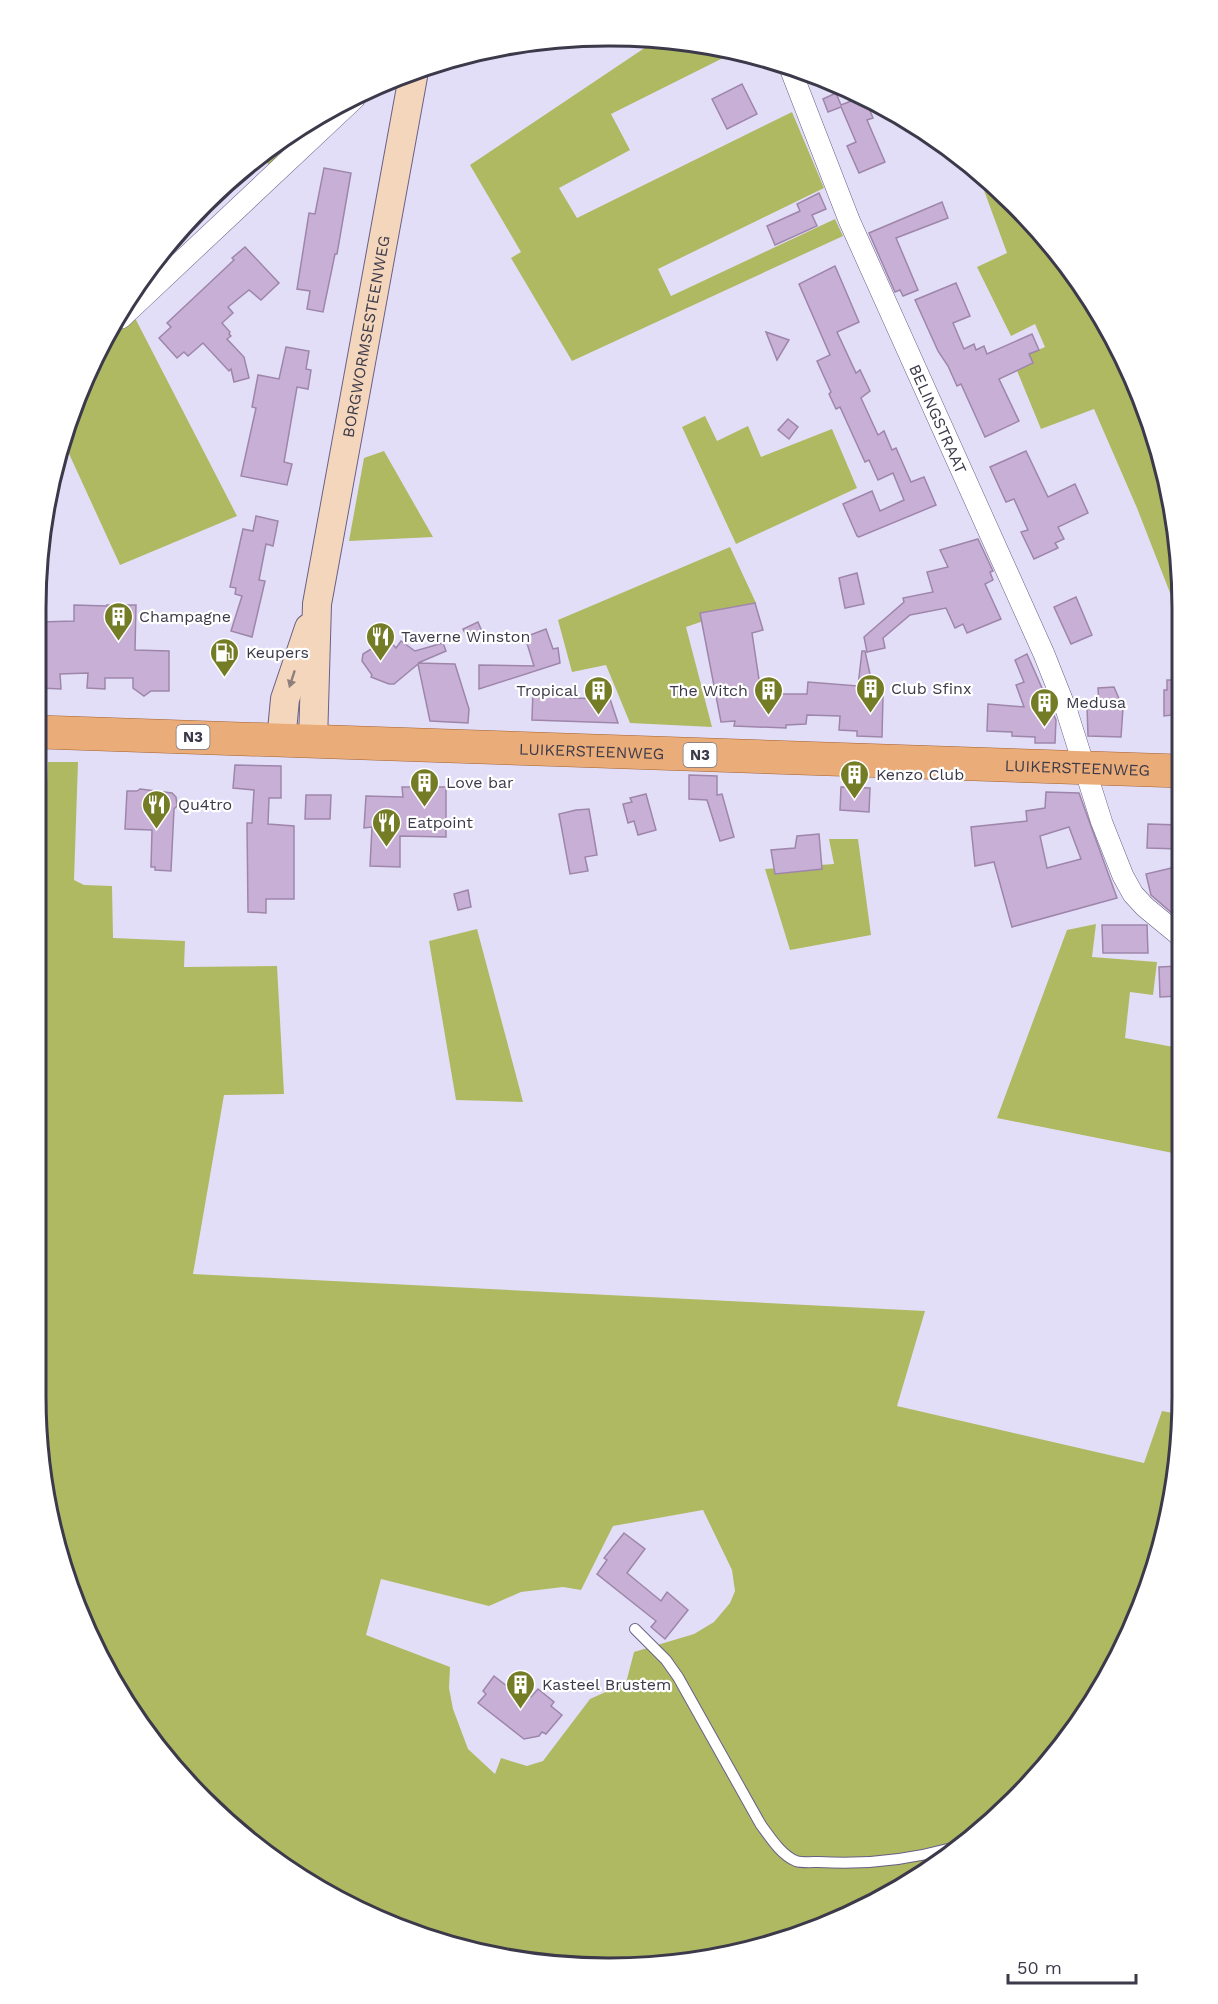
<svg xmlns="http://www.w3.org/2000/svg" width="1218" height="2004" font-family="'Work Sans',sans-serif">
	<style>
		.green { fill: #afb962; fill-rule: evenodd }
		.building { fill: #c8afd5; stroke: #9e86aa; stroke-width: 1.5; fill-rule: evenodd }
		.lines { fill: none; stroke-linecap: round; stroke-linejoin: round }
		.service-casing { stroke: #696086; stroke-width: 12 }
		.minor-casing { stroke: #696086; stroke-width: 22 }
		.secondary-casing { stroke: #696086; stroke-width: 30 }
		.primary-casing { stroke: #a4612f; stroke-width: 34 }
		.service { stroke: #fff; stroke-width: 10 }
		.minor { stroke: #fff; stroke-width: 21 }
		.secondary { stroke: #f4d6bc; stroke-width: 28 }
		.primary { stroke: #eaad79; stroke-width: 33 }
		.oneway { fill: #8f807d }
		.labels { text-anchor: middle; stroke-width: 4.5; stroke-linejoin: round; paint-order: stroke }
		.shield { fill: #fff; stroke: #767480; stroke-width: 1.5 }
		.shield-label { font-size: 15px; font-weight: bold; fill: #3c394a }
		.street-label { font-size: 16px; fill: #3c394a; stroke: #fff }
		.poi-label { font-size: 16px; fill: #3c394a; stroke: #fff; text-anchor: start }
		.rim { fill: none; stroke: #3c394a; stroke-width: 3 }
	</style>
	<rect width="100%" height="100%" fill="#e3def8"/>
	<g class="green">
		<path d="M658,39L735,52L611,114L630,150L559,188L577,218L792,112L824,188L658,269L671,296L835,219L843,236L572,361L511,258L521,252L470,165Z"/>
		<path d="M299,129L304,135L269,165L262,156Z"/>
		<path d="M978,174L1040,231L1105,323L1162,460L1181,571V621L1137,508L1094,409L1041,429L1013,361L1045,347L1035,324L1011,336L977,267L1007,253Z"/>
		<path d="M134,316L237,516L120,565L65,445L79,390L108,340Z"/>
		<path d="M705,416L717,441L748,426L761,457L832,429L857,488L736,544L682,427Z"/>
		<path d="M384,451L433,537L349,541L364,458Z"/>
		<path d="M730,547L756,603L686,627L712,727L630,723L606,665L572,672L558,620Z"/>
		<path d="M48,762H78L74,880L84,885L112,886L113,938L185,941L184,967L277,966L284,1094L224,1095L193,1274L925,1311L897,1406L1144,1463L1162,1411L1173,1413L1177,1400V1469L1139,1614L1064,1744L928,1871L793,1938L609,1968L425,1938L260,1850L154,1744L66,1579L36,1395L39,892L42,891ZM703,1510L732,1570L735,1591L730,1603L714,1622L694,1634L634,1652L626,1683L590,1699L543,1761L527,1766L501,1758L495,1774L468,1749L453,1709L449,1688L450,1667L366,1635L381,1579L489,1606L521,1592L563,1587L581,1590L613,1526Z"/>
		<path d="M829,839H858L871,935L790,950L765,869L834,864Z"/>
		<path d="M1096,924L1092,957L1157,962L1153,995L1130,992L1125,1038L1179,1048L1178,1154L997,1118L1067,930Z"/>
		<path d="M477,929L517,1079L523,1102L456,1100L429,941Z"/>
	</g>
	<g class="building">
		<path d="M742,84L757,114L727,129L712,99Z"/>
		<path d="M836,93L841,105L864,96L873,118L867,120L885,162L859,173L847,146L856,142L841,107L828,112L823,99Z"/>
		<path d="M324,168L351,173L337,254H335L323,312L307,309L310,291L297,289L309,213L315,214Z"/>
		<path d="M819,193L826,209L812,215L817,226L775,245L767,226L800,211L797,204Z"/>
		<path d="M942,202L948,218L896,238L918,290L903,296L900,290L895,292L869,233Z"/>
		<path d="M245,247L279,283L261,300L249,290L228,307L233,313L222,323L230,332L229,334L231,336L227,339L244,357L249,378L234,382L231,369L229,371L203,343L188,356L184,352L177,358L159,338L171,327L167,323L234,260L232,258Z"/>
		<path d="M835,266L859,322L837,332L856,373L860,370L870,391L861,398L878,435L884,431L892,450L896,448L911,482L924,477L936,505L859,537L857,536L843,504L872,491L880,511L904,500L893,473L878,480L869,460L865,462L840,407L836,409L829,394L831,392L817,361L830,355L799,284Z"/>
		<path d="M956,283L970,316L953,323L964,349L974,344L976,350L984,346L987,354L1032,334L1039,350L1029,354L1033,363L999,379L1019,421L985,437L961,384L957,386L948,366L938,351L915,300Z"/>
		<path d="M766,332L789,340L777,360Z"/>
		<path d="M286,347L309,351L306,369L311,370L308,389L297,387L284,462L292,464L287,485L241,476L256,408L252,407L258,375L279,379Z"/>
		<path d="M788,419L798,427L789,439L778,430Z"/>
		<path d="M1026,451L1048,497L1075,484L1088,513L1058,527L1064,539L1055,543L1058,548L1034,559L1021,532L1028,530L1014,499L1006,502L990,467Z"/>
		<path d="M256,516L278,521L273,546L266,544L259,580L265,581L252,637L231,631L242,596L235,594L236,588L230,587L243,529L253,531Z"/>
		<path d="M978,539L993,571L990,572L993,580L985,584L1001,619L967,633L963,624L955,628L946,608L910,615L883,638L885,648L867,652L864,637L904,602L903,598L933,592L927,572L948,567L940,550Z"/>
		<path d="M857,573L864,604L845,608L839,578Z"/>
		<path d="M1076,597L1092,635L1071,644L1054,607Z"/>
		<path d="M755,603L763,630L752,633L760,686L780,687L779,694H807L808,682L858,686L862,651H865L873,688L872,695L883,696L882,737L857,736V731L839,730L840,716L807,715L806,724L786,725V728L734,726L735,721L721,722L700,613Z"/>
		<path d="M74,605L107,606V605H136L135,650L169,651V691H151L144,696L133,688V678H105V689L87,688L88,673L60,674L61,689L40,688V622L74,621Z"/>
		<path d="M478,622L483,634L469,641L463,629Z"/>
		<path d="M546,629L553,649L558,648L560,663L479,689V665L534,666L525,637Z"/>
		<path d="M388,639L396,648L401,641L415,651L443,643L446,651L418,663L455,664L469,709L468,723L430,721L418,664L394,684H389L371,677L372,675L362,661L363,654L371,649H381Z"/>
		<path d="M1027,654L1056,720L1055,743H1035V737L1012,736V732L987,731L988,704L1024,707L1016,685L1024,682L1015,660Z"/>
		<path d="M1167,680H1180V714L1164,716V690H1167Z"/>
		<path d="M1114,687L1123,708L1121,737L1088,736L1087,706L1099,707L1098,688Z"/>
		<path d="M533,688H568L570,698L610,699L618,723L532,720Z"/>
		<path d="M235,765L281,766V798H269L268,824L294,826V899H266V913L248,912L247,823H252L254,790L233,788Z"/>
		<path d="M689,775L717,776V795L722,794L734,837L720,841L707,800L689,799Z"/>
		<path d="M402,787H446V837L400,836V867L370,866L372,827L364,828L366,796L403,797Z"/>
		<path d="M841,787L870,788L869,812L840,810Z"/>
		<path d="M140,789L172,793L176,797L177,806L174,809L171,871L155,870V867H151L152,830L125,829L127,791H137Z"/>
		<path d="M1046,792L1079,793L1117,898L1012,927L994,862L975,866L971,827L1027,821L1026,811L1045,808ZM1069,827L1081,859L1047,868L1040,836Z"/>
		<path d="M646,794L656,830L638,835L634,821L628,823L623,804L632,802L630,798Z"/>
		<path d="M306,795H331L330,819H305Z"/>
		<path d="M589,809L597,855L585,857L588,871L570,874L559,814L576,810Z"/>
		<path d="M1148,824L1180,825V849L1147,848Z"/>
		<path d="M819,834L822,869L775,874L771,850L795,848L797,836Z"/>
		<path d="M1180,866L1179,893V919L1151,895L1146,874Z"/>
		<path d="M468,890L471,907L458,910L454,894Z"/>
		<path d="M1102,925H1147L1148,953H1103Z"/>
		<path d="M1179,966V996L1160,997L1159,967Z"/>
		<path d="M624,1533L645,1549L627,1573L661,1601L667,1592L688,1610L665,1639L651,1627L656,1621L597,1574L607,1560L604,1558Z"/>
		<path d="M494,1676L512,1690L516,1685L531,1697L538,1689L554,1702L551,1706L562,1715L546,1734L542,1732L539,1736L524,1739L478,1703L486,1694L483,1691Z"/>
	</g>
	<g class="lines">
		<defs>
			<path id="service" d="M635,1629L666,1660L678,1677L761,1825C770,1837 781,1855 796,1861C802,1863 813,1862 819,1862C865,1865 908,1860 952,1848"/>
			<g id="minor">
				<path id="s1" d="M790,68L849,220L1044,654L1067,712L1102,823L1123,876L1133,894L1145,907L1179,935"/>
				<path d="M121,318L355,98"/>
			</g>
			<g id="secondary">
				<path d="M281,741L285,699L309,628"/>
				<path id="s2" d="M313,742L317,604L414,71"/>
			</g>
			<g id="primary">
				<path id="s3" d="M40,732L1180,771"/>
			</g>
		</defs>
		<use href="#service" class="service-casing"/>
		<use href="#minor" class="minor-casing"/>
		<use href="#secondary" class="secondary-casing"/>
		<use href="#primary" class="primary-casing"/>
		<use href="#service" class="service"/>
		<use href="#minor" class="minor"/>
		<use href="#secondary" class="secondary"/>
		<use href="#primary" class="primary"/>
	</g>
	<defs><path id="oneway-solid" d="M-6-.8H1V-3.2L6.5 0L1 3.2V.8H-6Z" transform="scale(1.5)"/></defs>
	<use class="oneway" href="#oneway-solid" transform="translate(292 679) rotate(108)"/>
	<defs>
		<symbol id="building-pin" viewBox="-11 -11 22 30"><path d="M0 17L-7.5 6A9.5 9.5 0 1 1 7.5 6Z" fill="#747c26" stroke="#fff"/><path d="M-4-6H4V6H1V3H-1V6H-4ZM-2.5-4.3h1.7v1.8h-1.7ZM.8-4.3h1.7v1.8H.8ZM-2.5-1h1.7V.8h-1.7ZM.8-1h1.7V.8H.8Z" fill="#fff"/></symbol>
		<symbol id="restaurant-pin" viewBox="-11 -11 22 30"><path d="M0 17L-7.5 6A9.5 9.5 0 1 1 7.5 6Z" fill="#747c26" stroke="#fff"/><path d="M-5-6h1v4h1v-4h1v4h1v-4h1v5L-1.5 .5V6h-2V.5L-5-1ZM5-6V6H3V1.5H1.5Q1.5-4 5-6Z" fill="#fff"/></symbol>
		<symbol id="fuel-pin" viewBox="-11 -11 22 30"><path d="M0 17L-7.5 6A9.5 9.5 0 1 1 7.5 6Z" fill="#747c26" stroke="#fff"/><path d="M-5.5-6h7V0h2V4h1.3V-2.5L3-4.5l.8-.8L6-3V5H2.5V1h-1V6h-7ZM-4.2-4.7v3.2H.2V-4.7Z" fill="#fff"/></symbol>
	</defs>
	<g fill-rule="evenodd">
		<use href="#building-pin" x="102" y="600" width="33" height="45"/>
		<use href="#restaurant-pin" x="364" y="620" width="33" height="45"/>
		<use href="#fuel-pin" x="208" y="636" width="33" height="45"/>
		<use href="#building-pin" x="854" y="672" width="33" height="45"/>
		<use href="#building-pin" x="582" y="674" width="33" height="45"/>
		<use href="#building-pin" x="752" y="674" width="33" height="45"/>
		<use href="#building-pin" x="1028" y="686" width="33" height="45"/>
		<use href="#building-pin" x="838" y="758" width="33" height="45"/>
		<use href="#building-pin" x="408" y="766" width="33" height="45"/>
		<use href="#restaurant-pin" x="140" y="788" width="33" height="45"/>
		<use href="#restaurant-pin" x="370" y="806" width="33" height="45"/>
		<use href="#building-pin" x="504" y="1668" width="33" height="45"/>
	</g>
	<g class="labels">
		<g class="shield">
			<rect x="176.5" y="725" width="33" height="24" rx="4.5"/>
			<rect x="683.5" y="743" width="33" height="24" rx="4.5"/>
		</g>
		<g class="shield-label">
			<text x="193" y="742">N3</text>
			<text x="700" y="760">N3</text>
		</g>
		<g class="street-label">
			<text dy="6" stroke="none"><textPath href="#s2" startOffset="410">BORGWORMSESTEENWEG</textPath></text>
			<text dy="6" stroke="none"><textPath href="#s1" startOffset="381">BELINGSTRAAT</textPath></text>
			<text dy="6" stroke="none"><textPath href="#s3" startOffset="552">LUIKERSTEENWEG</textPath></text>
			<text dy="6" stroke="none"><textPath href="#s3" startOffset="1038">LUIKERSTEENWEG</textPath></text>
		</g>
		<g class="poi-label">
			<text x="139" y="622">Champagne</text>
			<text x="401" y="642">Taverne Winston</text>
			<text x="246" y="658">Keupers</text>
			<text x="891" y="694">Club Sfinx</text>
			<text x="578" y="696" text-anchor="end">Tropical</text>
			<text x="748" y="696" text-anchor="end">The Witch</text>
			<text x="1066" y="708">Medusa</text>
			<text x="876" y="780">Kenzo Club</text>
			<text x="446" y="788">Love bar</text>
			<text x="178" y="810">Qu4tro</text>
			<text x="407" y="828">Eatpoint</text>
			<text x="542" y="1690">Kasteel Brustem</text>
		</g>
	</g>
	<path d="M0 0H1218V2004H0ZM608 46H610A562 562 0 0 1 1172 608V1396A562 562 0 0 1 610 1958H608A562 562 0 0 1 46 1396V608A562 562 0 0 1 608 46Z" fill="#fff" fill-rule="evenodd"/>
	<path class="rim" d="M608 46H610A562 562 0 0 1 1172 608V1396A562 562 0 0 1 610 1958H608A562 562 0 0 1 46 1396V608A562 562 0 0 1 608 46Z"/>
	<path d="M1008 1974v9h128v-9" fill="none" stroke="#3c394a" stroke-width="3"/>
	<text x="1017" y="1974" font-size="18" fill="#3c394a" stroke="#ffffff" stroke-width="4.5" paint-order="stroke">50 m</text>
</svg>
